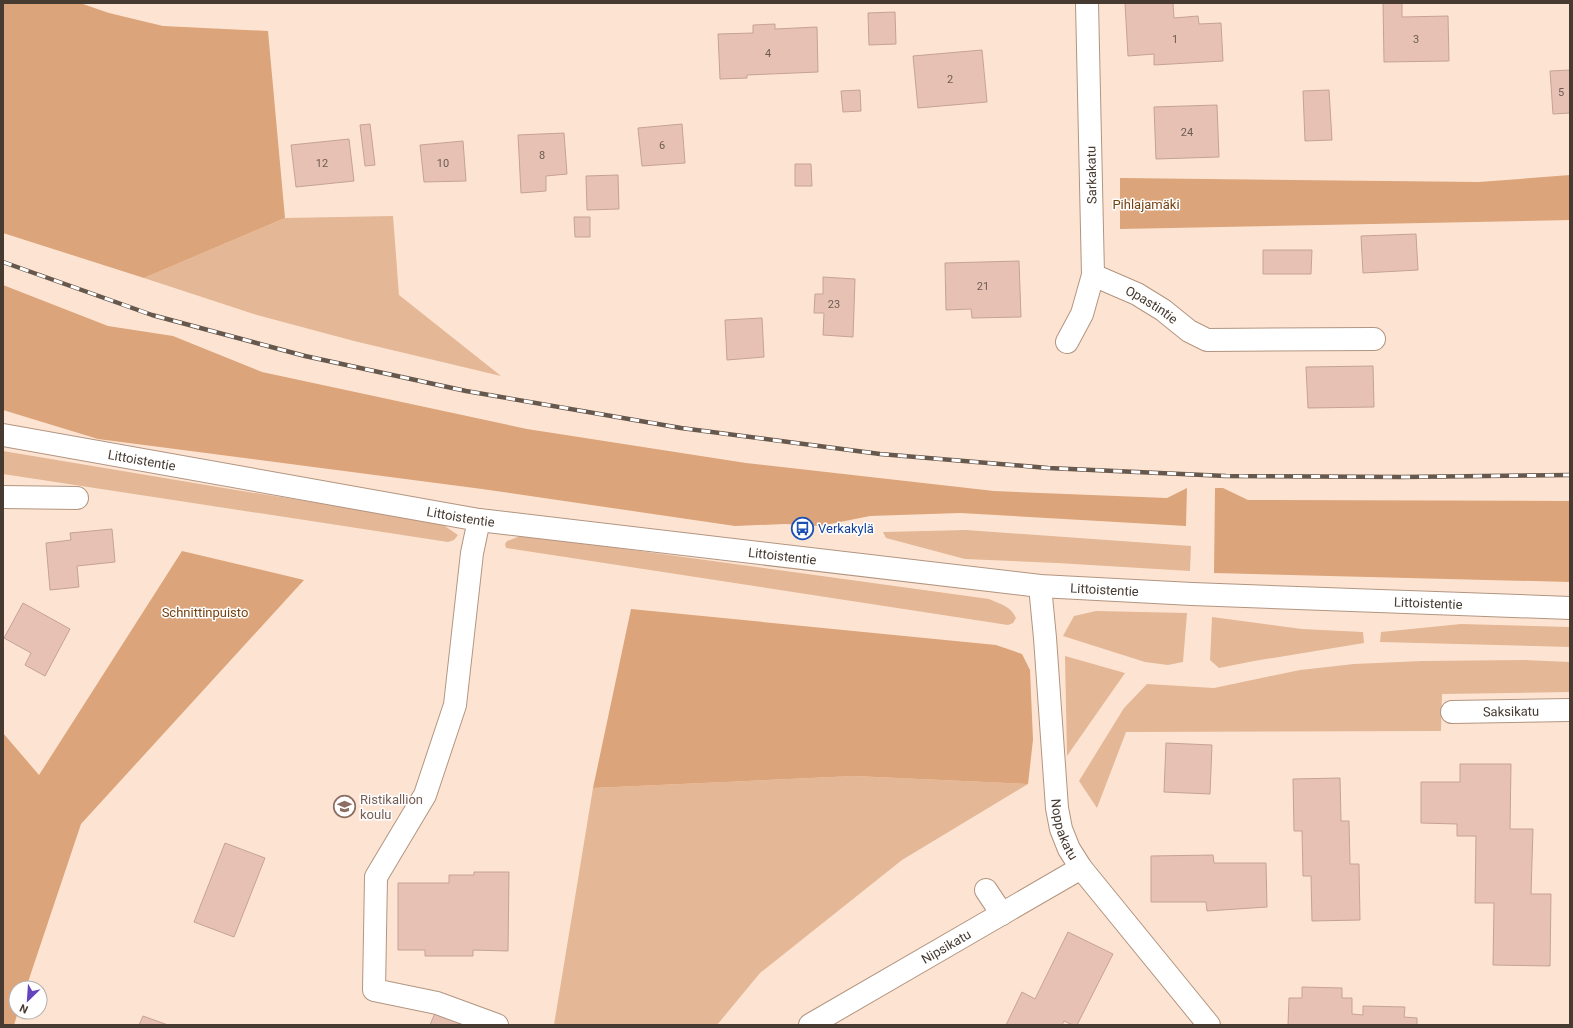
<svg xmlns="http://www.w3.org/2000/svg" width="1573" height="1028" font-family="Roboto,sans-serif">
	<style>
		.green { fill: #e4b796 }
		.forest { fill: #dca47a }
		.building { fill: #e6c1b4; stroke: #c6a296 }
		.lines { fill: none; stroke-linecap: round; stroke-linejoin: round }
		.minor-casing { stroke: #b29580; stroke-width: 24 }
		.minor { stroke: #fff; stroke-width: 22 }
		.rail-casing { stroke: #66584d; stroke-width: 4.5 }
		.rail { stroke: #fff; stroke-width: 3; stroke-dasharray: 9; stroke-linecap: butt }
		.labels { text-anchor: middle; stroke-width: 3; stroke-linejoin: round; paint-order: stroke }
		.number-label { font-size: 11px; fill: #6e5c52 }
		.street-label { font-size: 13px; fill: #463a31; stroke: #fff }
		.park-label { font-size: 13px; fill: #764210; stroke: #fff }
		.transit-label { font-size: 13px; fill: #164399; stroke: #fff; text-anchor: start }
		.education-label { font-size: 13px; fill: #785e54; stroke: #fff; text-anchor: start }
	</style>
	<rect width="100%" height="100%" fill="#fde4d2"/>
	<g class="green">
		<path d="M393,216L399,295L501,376L354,341L257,315L144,278L285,218Z"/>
		<path d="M3,451L236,490L439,522L458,535L454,540L448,542L3,474Z"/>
		<path d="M966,530L1191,546L1190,571L1057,563L965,559L886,538L883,532Z"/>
		<path d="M523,535L989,599C1000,604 1011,606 1016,618L1013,623L1008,625L506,548L505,544L507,541Z"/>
		<path d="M1096,611L1187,613L1183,662L1168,665L1145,662L1063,636L1074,616Z"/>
		<path d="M1212,617L1302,629L1363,632L1364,643L1254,661L1219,668L1210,660Z"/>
		<path d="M1461,624L1570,627V647L1380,642L1381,632Z"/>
		<path d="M1065,656L1125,673L1067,756Z"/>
		<path d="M1524,660L1570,662V692L1442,694L1441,731L1126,732L1097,808L1079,781L1124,708L1147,684L1214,688L1300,670L1354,664L1422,661Z"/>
		<path d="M854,776L1028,784L902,860L760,973L717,1025H554L593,788Z"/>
	</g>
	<g class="forest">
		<path d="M3,3H80L109,13L163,26L268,31L285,218L144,278L3,233Z"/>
		<path d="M1570,175V220L1120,229V178L1479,182Z"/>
		<path d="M3,285L108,326L173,336L262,372L527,429L746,463L994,491L1167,498L1187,488L1186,526L960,513L870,516L820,526L785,524L735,526L482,489L98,439L3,410Z"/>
		<path d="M1215,488H1223L1248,500L1570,501V582L1214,573Z"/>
		<path d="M182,551L304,580L81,824L26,988H16V1012H18L14,1025H3V733L39,775Z"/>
		<path d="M631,609L996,645L1022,654L1030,670L1033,740L1028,784L854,776L593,788Z"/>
	</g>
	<g class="building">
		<path d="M1125,3H1173L1174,18L1198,16L1199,24L1221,23L1223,61L1154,65V54L1128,56Z"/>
		<path d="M1383,3H1402V17L1448,16L1449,61L1384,62Z"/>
		<path d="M895,12L896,44L869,45L868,13Z"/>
		<path d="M775,24V29L817,27L818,72L747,75V78L720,79L718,34L753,33V25Z"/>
		<path d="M982,50L987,102L918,108L913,56Z"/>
		<path d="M1570,70V113L1553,114L1550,71Z"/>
		<path d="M860,90L861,111L843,112L841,91Z"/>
		<path d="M1329,90L1332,140L1305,141L1303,91Z"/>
		<path d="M1217,105L1219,157L1156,159L1154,107Z"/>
		<path d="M370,124L375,165L365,166L360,125Z"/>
		<path d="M682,124L685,163L642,166L638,128Z"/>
		<path d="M564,133L567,174L546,176V191L521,193L518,135Z"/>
		<path d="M349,139L354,181L296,187L291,145Z"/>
		<path d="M463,141L466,181L424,182L420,145Z"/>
		<path d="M795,164H811L812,186H795Z"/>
		<path d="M618,175L619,209L587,210L586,176Z"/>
		<path d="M574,217H590V237H575Z"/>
		<path d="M1416,234L1418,270L1363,273L1361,236Z"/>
		<path d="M1263,250H1312L1311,274H1263Z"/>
		<path d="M1019,261L1021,317L972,318L971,309L946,310L945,263Z"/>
		<path d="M823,277L855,279L853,337L823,335L824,313H814L815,294H823Z"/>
		<path d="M762,318L764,357L727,360L725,320Z"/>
		<path d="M1373,366L1374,407L1308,408L1306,367Z"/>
		<path d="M112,529L115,562L77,566L79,587L50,590L46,543L71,540L70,533Z"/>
		<path d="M23,603L70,629L45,676L25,665L31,653L4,638Z"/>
		<path d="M1166,743L1212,745L1210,794L1164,792Z"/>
		<path d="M1460,764H1511L1510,829H1533L1531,894H1551L1550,966L1493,965L1494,903H1475L1476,836H1457V824L1421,823V782H1460Z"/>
		<path d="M1340,778L1341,821H1349L1350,864H1359L1360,920L1312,921L1311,876H1303L1302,831H1294L1293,779Z"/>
		<path d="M225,843L265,858L234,937L194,922Z"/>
		<path d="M1213,855L1214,863H1266L1267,907L1207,911L1206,902H1151V856Z"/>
		<path d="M474,872H509L508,951L473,950V956H425V950H398V883H449V875H474Z"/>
		<path d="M1068,932L1113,954L1077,1025H1073L1064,1021L1062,1025H1006L1022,992L1035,999Z"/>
		<path d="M1302,987L1342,988V998H1352V1014L1363,1015V1006L1405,1007L1404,1017L1417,1018V1025H1288L1289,998H1302Z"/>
		<path d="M435,1013L460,1022L459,1025H430Z"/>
		<path d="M143,1016L168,1025H139Z"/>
	</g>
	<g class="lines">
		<defs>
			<g id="minor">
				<path id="s1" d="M1093,275L1137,294L1163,310L1189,331L1207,340L1374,339"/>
				<path d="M1067,342L1082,314L1093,275L1087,3"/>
				<path id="s2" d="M3,435L479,520L1040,586L1192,594L1570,608"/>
				<path d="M3,497L77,498"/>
				<path d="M479,520L472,553L455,705L425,795L376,877L374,990L437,1003L497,1025"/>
				<path id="s3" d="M1040,586L1045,638L1057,808L1061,829L1069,849L1081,868L1209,1025"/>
				<path id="s4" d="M1452,712L1570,710"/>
				<path d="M986,890L1002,914"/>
				<path id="s5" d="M810,1025L1081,868"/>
			</g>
		</defs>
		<use href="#minor" class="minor-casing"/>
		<use href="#minor" class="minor"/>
		<defs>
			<path id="rail" d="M3,262L152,315L305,356L466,391L681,428L880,454L1048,468L1226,476L1402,477L1570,475"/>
		</defs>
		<use href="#rail" class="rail-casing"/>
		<use href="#rail" class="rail"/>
	</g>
	<defs>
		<symbol id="bus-ring" viewBox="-11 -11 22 22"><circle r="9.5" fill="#fff" stroke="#1a4fb4" stroke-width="1.5"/><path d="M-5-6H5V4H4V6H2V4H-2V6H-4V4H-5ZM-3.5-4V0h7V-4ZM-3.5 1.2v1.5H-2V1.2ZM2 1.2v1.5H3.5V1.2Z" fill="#1a4fb4"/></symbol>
		<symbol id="school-ring" viewBox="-11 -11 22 22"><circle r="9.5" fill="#fff" stroke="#8d6e63" stroke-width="1.5"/><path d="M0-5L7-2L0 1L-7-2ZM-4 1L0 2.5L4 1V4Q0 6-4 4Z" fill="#8d6e63"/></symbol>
	</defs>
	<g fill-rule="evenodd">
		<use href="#bus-ring" x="790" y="516" width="25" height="25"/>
		<use href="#school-ring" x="332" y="794" width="25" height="25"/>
	</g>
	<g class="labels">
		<g class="number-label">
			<text x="1175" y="43">1</text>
			<text x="1416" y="43">3</text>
			<text x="768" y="57">4</text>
			<text x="950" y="83">2</text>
			<text x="1561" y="96">5</text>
			<text x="1187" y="136">24</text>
			<text x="662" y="149">6</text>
			<text x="542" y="159">8</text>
			<text x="322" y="167">12</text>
			<text x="443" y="167">10</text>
			<text x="983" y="290">21</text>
			<text x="834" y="308">23</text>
		</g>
		<g class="street-label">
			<text transform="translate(1091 175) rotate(-91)" y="5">Sarkakatu</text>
			<text dy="5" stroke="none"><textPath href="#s1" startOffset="66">Opastintie</textPath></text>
			<text dy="5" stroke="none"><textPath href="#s2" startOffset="141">Littoistentie</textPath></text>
			<text dy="5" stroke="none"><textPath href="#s2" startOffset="465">Littoistentie</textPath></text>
			<text dy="5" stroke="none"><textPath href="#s2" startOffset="789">Littoistentie</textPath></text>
			<text dy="5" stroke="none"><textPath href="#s2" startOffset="1113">Littoistentie</textPath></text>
			<text dy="5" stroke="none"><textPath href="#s2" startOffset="1437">Littoistentie</textPath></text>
			<text dy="5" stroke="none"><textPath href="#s4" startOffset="59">Saksikatu</textPath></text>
			<text dy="5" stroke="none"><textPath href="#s3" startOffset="245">Noppakatu</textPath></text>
			<text dy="5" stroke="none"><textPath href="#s5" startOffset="157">Nipsikatu</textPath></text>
		</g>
		<g class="park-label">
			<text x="1146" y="209">Pihlajamäki</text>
			<text x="205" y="617">Schnittinpuisto</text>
		</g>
		<g class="transit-label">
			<text x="818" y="533">Verkakylä</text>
		</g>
		<g class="education-label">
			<text x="360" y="804">Ristikallion<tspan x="360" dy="15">koulu</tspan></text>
		</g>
	</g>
	<rect width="1573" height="1028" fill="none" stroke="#463a31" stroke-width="8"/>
	<g transform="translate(28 1000) rotate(205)"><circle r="19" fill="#ffffff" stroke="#b5b0ad"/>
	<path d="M0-3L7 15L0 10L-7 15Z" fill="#6444bc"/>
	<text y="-6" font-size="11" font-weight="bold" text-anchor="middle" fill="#463a31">N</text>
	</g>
</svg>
